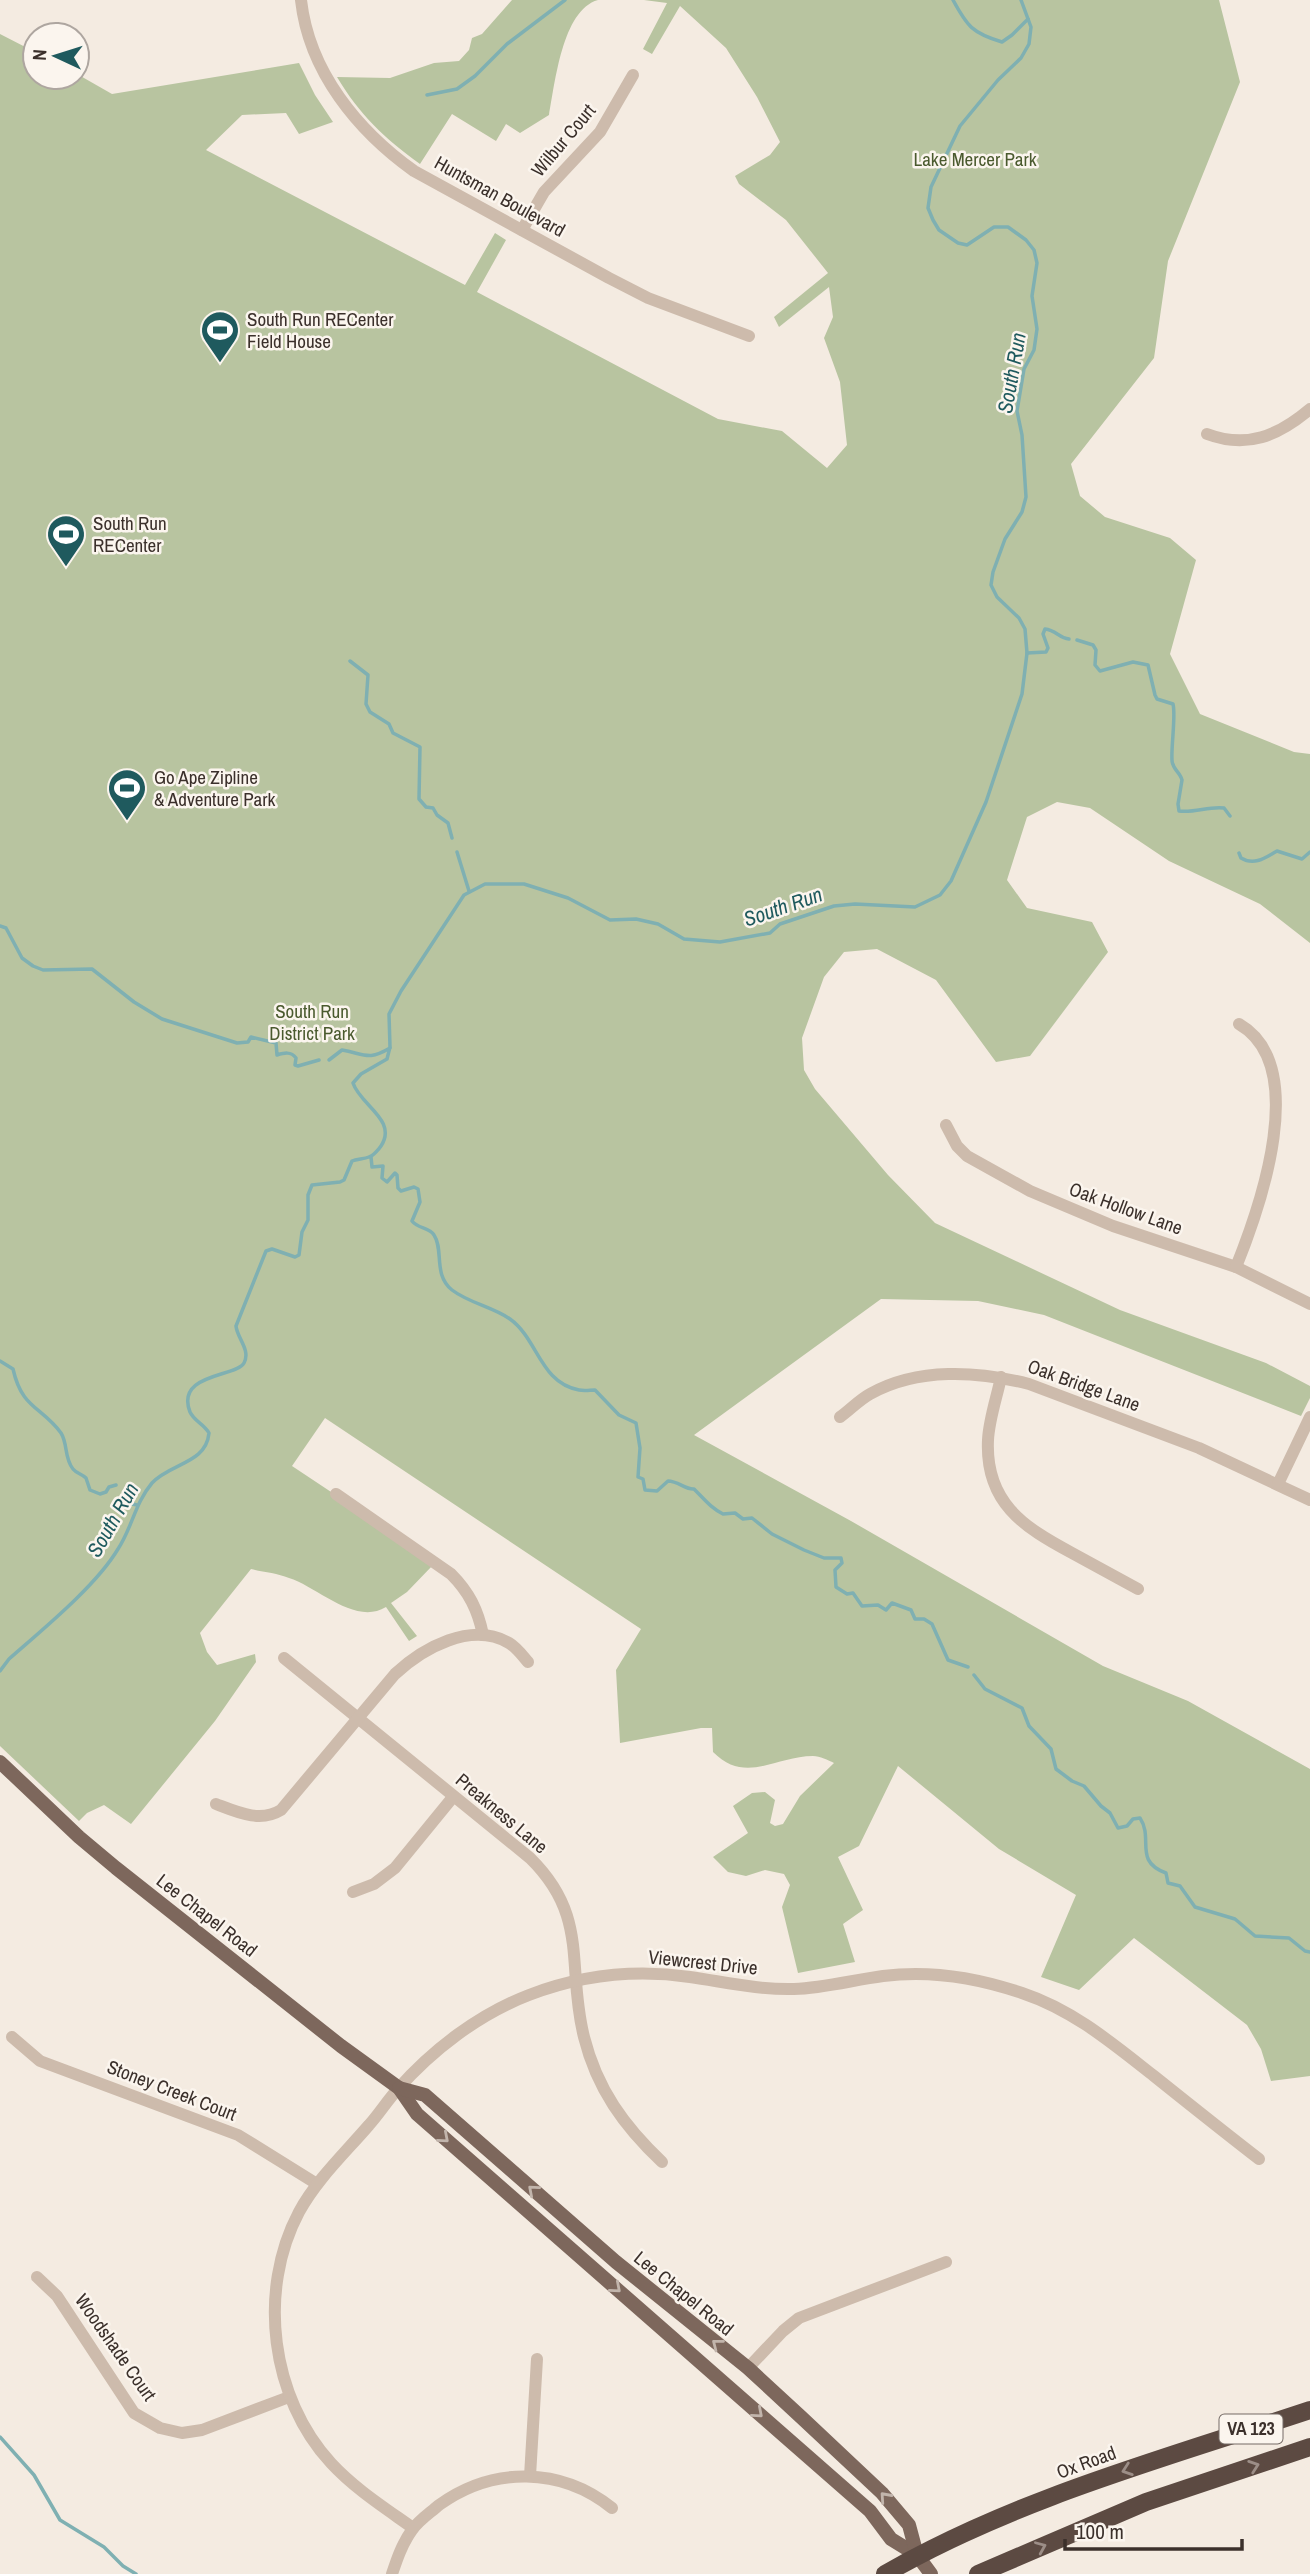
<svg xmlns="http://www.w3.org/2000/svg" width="1310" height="2574" font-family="'Archivo Narrow',sans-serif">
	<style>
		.green { fill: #b8c4a0 }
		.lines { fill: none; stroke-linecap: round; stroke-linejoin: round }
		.stream { stroke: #7fb0b2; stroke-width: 3.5 }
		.minor { stroke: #cdbbac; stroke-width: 12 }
		.major { stroke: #7d675c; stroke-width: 14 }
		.highway { stroke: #5c4a42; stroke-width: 18 }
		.oneway { stroke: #c2b5ac }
		.oneway2 { stroke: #9c8e87 }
		.labels { text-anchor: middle; stroke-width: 5; stroke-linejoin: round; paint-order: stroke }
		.shield { fill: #fbf5ee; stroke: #756b66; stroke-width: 2 }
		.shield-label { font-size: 18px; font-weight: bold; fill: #3b302b }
		.street-label { font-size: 19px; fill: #3b302b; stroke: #fbf5ee }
		.park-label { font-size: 19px; fill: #4a5a2e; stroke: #fbf5ee }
		.poi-label { font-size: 19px; fill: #3b302b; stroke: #fbf5ee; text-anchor: start }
		.water-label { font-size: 21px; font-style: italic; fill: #1f5a5e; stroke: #fbf5ee }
	</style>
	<rect width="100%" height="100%" fill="#f4ebe1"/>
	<g class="green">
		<path d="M512,0H598C562,10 555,84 549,115L520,133L506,124L496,141L452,114L420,164C385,139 359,114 337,77L390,78L434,63L459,61L469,50L472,38L482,34Z"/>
		<path d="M644,0H1219L1240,82L1168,261L1154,358L1071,464L1080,496L1105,517L1170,538L1196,560L1170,654L1200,714L1294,752L1310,754V943L1260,904L1169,861L1090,808L1057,802L1027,817L1007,880L1027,908L1092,922L1108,952L1030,1056L996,1062L936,980L877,949L844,952L824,977L802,1038L804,1070L815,1089L888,1175L935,1223L1120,1310L1266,1363L1310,1386V1398L1301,1416L1044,1315L978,1301L881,1299L694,1435L851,1521L1103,1666L1188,1701L1310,1769V2076L1271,2081L1261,2049L1247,2025L1134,1938L1079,1990L1041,1977L1076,1895L999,1849L898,1766L859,1846L838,1857L863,1910L843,1924L855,1962L798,1973L782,1907L790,1885L784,1874L765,1870L746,1876L728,1872L713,1857L748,1833L733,1806L752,1793L765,1792L775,1800L770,1823L775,1826L783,1824L800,1796L834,1763C828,1760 820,1756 813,1756C775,1756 746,1785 713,1752L712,1728H701L620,1743L616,1670L641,1629L325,1418L292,1466L447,1569L458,1584L433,1565L407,1592L391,1603L417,1636L409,1641L386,1607C355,1626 318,1587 289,1578C277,1573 263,1572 251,1569L200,1633L207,1652L217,1665L255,1654L256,1662L215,1721L131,1824L104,1805L87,1813L79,1821L0,1746V34L35,52V77H77V74L112,94L299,63L315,95L333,122L299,134L286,113L242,115L206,150L465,285L495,233L506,240L477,292L718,419L782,431L827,468L847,445L840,382L824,338L833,317L829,287L779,327L774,317L828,273L786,220L739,184L735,176L770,155L780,142L757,97L726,48L680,6L652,54L643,49L667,3Z"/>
	</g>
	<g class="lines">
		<g class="stream">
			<path d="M953,0C967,26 972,33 1002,42L1012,35L1028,19"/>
			<path d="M427,95L457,89L475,76L507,44L565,0"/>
			<path d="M1077,640L1093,645L1096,650L1095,665L1100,671L1133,662L1148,665L1155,695L1157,699L1173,704C1176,715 1171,746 1172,760C1172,769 1180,772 1182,780L1178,804L1179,811C1195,813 1209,806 1224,808L1230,816"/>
			<path d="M1027,653L1046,652L1048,648L1043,634L1045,629C1056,630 1059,638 1069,639"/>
			<path d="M350,661L368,675L366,704L370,712L389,724L393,733L420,747L419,799L426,807L433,808L437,815L448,823L452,838"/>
			<path d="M457,852L469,891"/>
			<path d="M1239,853L1241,858C1254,866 1265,858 1277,851L1302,859L1310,852"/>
			<path d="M0,926L6,928L22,958L33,966L43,970L92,969L134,1002L162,1019L237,1043L248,1042L251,1037L276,1043L277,1055C284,1053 291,1051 296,1058L295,1065L298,1066L319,1060"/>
			<path d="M329,1060L342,1050C365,1054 368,1061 390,1048"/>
			<path d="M371,1157L372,1167L383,1166L382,1178L387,1182L395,1173L397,1175L398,1188L401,1191L414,1187L418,1189L420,1202L412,1221C418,1229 429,1227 434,1235C444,1250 433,1275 452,1290C469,1303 493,1307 510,1319C538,1339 540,1383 579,1390C585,1391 590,1390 595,1390L619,1415L636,1423L640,1448L638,1477L643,1479L645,1490L657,1491L668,1481C678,1481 686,1490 694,1489C705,1500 711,1508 723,1514L735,1513L743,1519L752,1518L772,1534L804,1550L824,1558H841L842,1563L835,1570L836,1587L847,1594L853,1593L862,1606L878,1605L886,1610L892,1603L911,1610L915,1619H924L932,1624L948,1660L968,1667"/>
			<path d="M0,1361L13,1369C22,1409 41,1406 61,1433C68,1444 64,1458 73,1469C76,1473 82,1474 86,1478L90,1490L100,1494L106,1492L109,1487L116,1485"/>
			<path d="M124,1494L128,1503L137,1505"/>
			<path d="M0,1671L9,1659C42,1630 96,1586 118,1549C132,1528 135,1503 152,1483C170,1463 206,1464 209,1433C204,1424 194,1421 190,1412C175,1373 237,1377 244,1363C251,1350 237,1338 236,1326L266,1251L272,1249L295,1257L299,1255L302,1232L308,1220V1195L312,1185L340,1182L344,1180L352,1161C357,1159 364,1159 369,1157C373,1156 379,1149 381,1146C398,1120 360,1105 353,1083L361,1074L387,1059L390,1047L389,1014L401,991L464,895L485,884H524L568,898L610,920L636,919L658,924L684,939L720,942L770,933L780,924L834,906L855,904L915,907L940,895L951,881L986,802L1022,694L1027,653L1025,629L1019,618L997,597L991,585L993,572L1005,539L1022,512L1026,497L1022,435L1017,411L1024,369L1034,350L1037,329L1032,296L1037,263L1034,250L1026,240L1008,227H994L967,245L958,243L939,230L933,220L928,208L931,187L960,126L998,80L1021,58L1029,44L1031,27L1021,0"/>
			<path d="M974,1675L985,1689L1022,1708L1029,1726L1051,1749L1056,1769L1072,1781L1084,1786L1101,1806L1110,1813L1118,1828L1127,1826L1133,1819L1140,1818C1154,1839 1133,1861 1166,1873L1168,1883L1180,1886L1195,1907L1235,1919L1255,1936L1289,1938L1305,1951L1310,1952"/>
			<path d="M0,2437L34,2475L60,2520L104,2547L123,2566L136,2574"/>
		</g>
		<g class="minor">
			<path d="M301,0C309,72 358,131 414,171L609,278L648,298L749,336"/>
			<path d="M522,230L544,192L600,132L633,75"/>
			<path d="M1207,434C1247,449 1278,436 1310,409"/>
			<path d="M946,1125L957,1146L967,1156L1030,1191L1113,1226L1236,1267L1310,1304"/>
			<path d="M1236,1267C1261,1205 1310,1065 1239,1024"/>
			<path d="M1001,1377C997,1397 989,1419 988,1440C985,1502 1023,1527 1072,1553C1094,1565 1116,1577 1138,1589"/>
			<path d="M840,1417C850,1410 859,1400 870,1394C918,1367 978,1371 1029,1384L1199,1448L1310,1500"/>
			<path d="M1278,1484L1310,1417"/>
			<path d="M336,1494L451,1574C469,1592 478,1610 483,1635"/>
			<path d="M284,1658L530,1858C590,1917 566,1966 584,2037C597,2089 624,2126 662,2162"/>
			<path d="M216,1804C237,1812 260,1823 281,1810L395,1674C423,1648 471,1621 509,1643C516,1647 522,1655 528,1662"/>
			<path d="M353,1892L374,1884L395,1868L453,1797"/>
			<path d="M12,2037L40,2061L238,2135L317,2184"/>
			<path d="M37,2277L57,2296L134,2413L160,2428L182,2433L202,2430L289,2397"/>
			<path d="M748,2368L783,2331L799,2318L946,2262"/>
			<path d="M530,2476L537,2359"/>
			<path d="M413,2528C385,2508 355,2489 331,2463C271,2398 257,2291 299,2212C317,2179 345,2153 369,2125C379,2114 387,2101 397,2090C432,2050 479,2014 529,1995C581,1975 635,1969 690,1977C725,1982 759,1990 794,1989C824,1988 853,1980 883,1976C929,1970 978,1978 1022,1993C1073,2010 1112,2043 1154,2076C1189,2104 1224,2132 1259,2159"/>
			<path d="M392,2574C397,2559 402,2544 412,2530C419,2520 430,2513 439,2505C493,2466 561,2467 612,2508"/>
		</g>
		<g class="major">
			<path d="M0,1762L79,1837L116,1868L341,2046L399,2088L417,2114L870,2511L891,2539L917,2555L931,2574"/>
			<path d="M399,2088L425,2095L616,2262L748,2368L801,2417L882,2493L909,2525L917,2555"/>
		</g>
		<g class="highway">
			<path d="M885,2574C1017,2498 1166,2458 1310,2410"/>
			<path d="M978,2574L1146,2502L1310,2447"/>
		</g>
	</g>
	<defs><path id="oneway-chevron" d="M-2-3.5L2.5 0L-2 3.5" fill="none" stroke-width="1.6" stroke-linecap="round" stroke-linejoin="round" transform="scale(1.75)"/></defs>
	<g class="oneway">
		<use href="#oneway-chevron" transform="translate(444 2138) rotate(41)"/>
		<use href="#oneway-chevron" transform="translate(533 2190) rotate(-139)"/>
		<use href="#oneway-chevron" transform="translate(616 2288) rotate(41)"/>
		<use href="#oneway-chevron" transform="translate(717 2344) rotate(-142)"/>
		<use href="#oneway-chevron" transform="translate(758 2413) rotate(41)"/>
		<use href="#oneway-chevron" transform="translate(885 2497) rotate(-132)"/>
	</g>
	<g class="oneway2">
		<use href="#oneway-chevron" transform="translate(1254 2466) rotate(-19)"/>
		<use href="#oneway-chevron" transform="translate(1127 2470) rotate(161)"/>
		<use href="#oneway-chevron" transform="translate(1041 2547) rotate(-23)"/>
	</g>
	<defs>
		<symbol id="stadium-pin" viewBox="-11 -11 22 30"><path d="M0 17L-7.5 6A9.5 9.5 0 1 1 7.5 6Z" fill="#1f5a5e" stroke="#fbf5ee"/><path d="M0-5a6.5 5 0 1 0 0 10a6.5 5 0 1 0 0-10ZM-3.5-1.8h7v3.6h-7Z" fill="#fff"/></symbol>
	</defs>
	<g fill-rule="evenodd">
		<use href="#stadium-pin" x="198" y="308" width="44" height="60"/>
		<use href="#stadium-pin" x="44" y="512" width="44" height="60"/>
		<use href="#stadium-pin" x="105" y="766" width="44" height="60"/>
	</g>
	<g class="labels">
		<rect class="shield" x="1219.5" y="2414.5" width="63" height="29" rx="5"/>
		<g class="shield-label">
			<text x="1251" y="2435">VA 123</text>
		</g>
		<g class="street-label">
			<text transform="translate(563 140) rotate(-50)" y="7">Wilbur Court</text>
			<text transform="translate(500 196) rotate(29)" y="7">Huntsman Boulevard</text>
			<text transform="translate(1126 1208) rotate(20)" y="7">Oak Hollow Lane</text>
			<text transform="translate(1084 1385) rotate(20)" y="7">Oak Bridge Lane</text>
			<text transform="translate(502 1813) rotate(40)" y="7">Preakness Lane</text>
			<text transform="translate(207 1915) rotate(38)" y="7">Lee Chapel Road</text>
			<text transform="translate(703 1962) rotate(6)" y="7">Viewcrest Drive</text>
			<text transform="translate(172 2090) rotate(21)" y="7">Stoney Creek Court</text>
			<text transform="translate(684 2293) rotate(39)" y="7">Lee Chapel Road</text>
			<text transform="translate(116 2347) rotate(55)" y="7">Woodshade Court</text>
			<text transform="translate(1086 2462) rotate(-20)" y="7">Ox Road</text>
		</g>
		<g class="park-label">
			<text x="975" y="166">Lake Mercer Park</text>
			<text x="312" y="1018">South Run<tspan x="312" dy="22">District Park</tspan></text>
		</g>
		<g class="poi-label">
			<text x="247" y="326">South Run RECenter<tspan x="247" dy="22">Field House</tspan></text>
			<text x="93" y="530">South Run<tspan x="93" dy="22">RECenter</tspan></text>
			<text x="154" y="784">Go Ape Zipline<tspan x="154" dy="22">&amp; Adventure Park</tspan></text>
		</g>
		<g class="water-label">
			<text transform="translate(1012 373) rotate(-80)" y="7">South Run</text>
			<text transform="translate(783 907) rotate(-19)" y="7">South Run</text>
			<text transform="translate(113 1520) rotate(-60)" y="7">South Run</text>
		</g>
	</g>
	<g transform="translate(56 56) rotate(274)"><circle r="33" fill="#fbf5ee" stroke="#aea6a0" stroke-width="2"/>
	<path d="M0-5L12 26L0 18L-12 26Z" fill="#1f5a5e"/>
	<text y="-10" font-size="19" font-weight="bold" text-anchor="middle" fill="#3b302b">N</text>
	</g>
	<path d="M1065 2539v10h177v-10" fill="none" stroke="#3b302b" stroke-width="3.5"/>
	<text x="1076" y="2539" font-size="21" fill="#3b302b" stroke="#fbf5ee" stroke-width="5" paint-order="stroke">100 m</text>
</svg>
